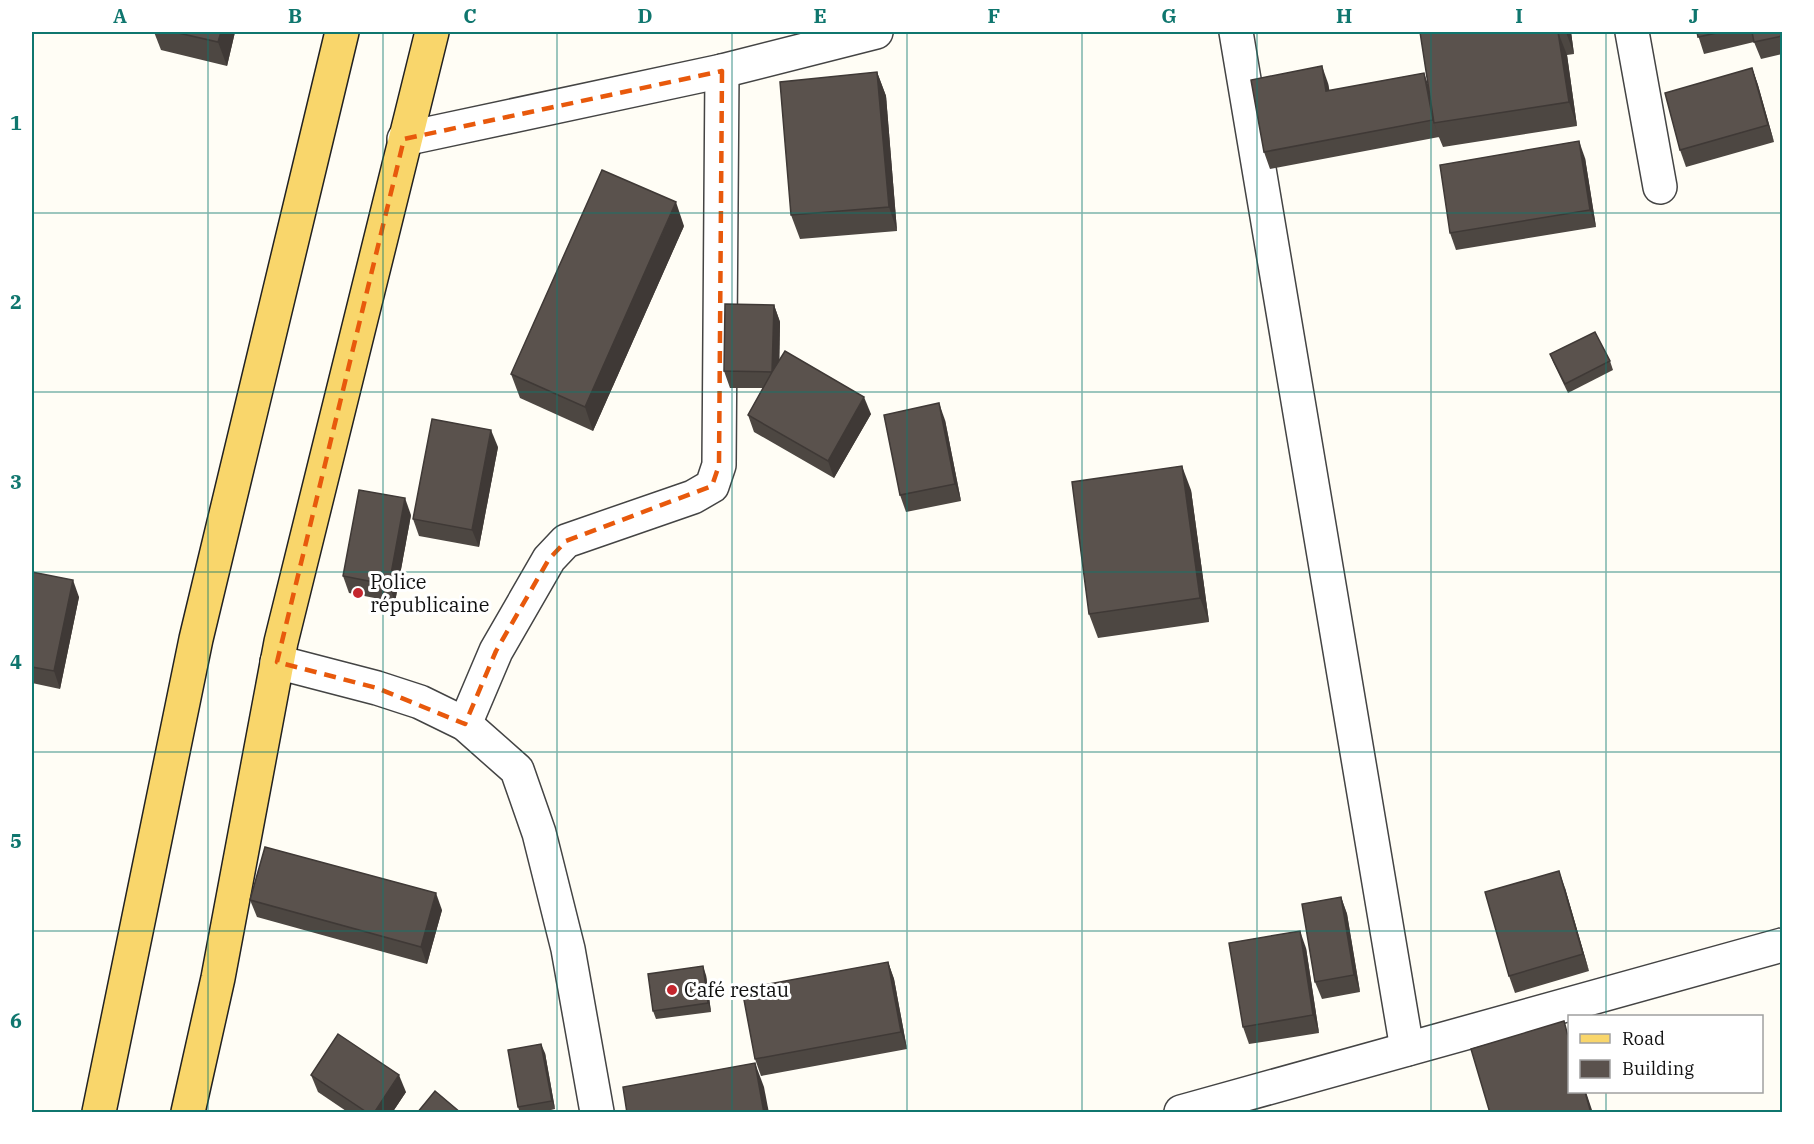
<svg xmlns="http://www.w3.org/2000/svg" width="1814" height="1144" font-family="'IBM Plex Serif',serif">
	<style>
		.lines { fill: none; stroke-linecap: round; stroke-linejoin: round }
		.street-casing { stroke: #444; stroke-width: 36 }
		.primary-casing { stroke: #222; stroke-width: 36 }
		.street { stroke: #fff; stroke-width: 33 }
		.primary { stroke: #f9d66b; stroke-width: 33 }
		.wall { fill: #4d4742 }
		.shaded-wall { fill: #3f3936 }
		.building { fill: #5a524d; stroke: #3f3936; stroke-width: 1.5 }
		.marked { fill: none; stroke: #e8590c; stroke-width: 4.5; stroke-dasharray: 12 8; stroke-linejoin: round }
		.grid { fill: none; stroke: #0f766e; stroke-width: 1.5; stroke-opacity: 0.55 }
		.poi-dot { fill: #c4262e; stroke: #fff; stroke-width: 2 }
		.labels { text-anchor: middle; stroke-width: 6; stroke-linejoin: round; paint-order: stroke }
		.poi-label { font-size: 20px; fill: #111; stroke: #fff; text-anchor: start }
		.neatline { fill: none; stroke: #0f766e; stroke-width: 2 }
		.grid-label { font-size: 20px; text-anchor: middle; font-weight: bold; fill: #0f766e }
	</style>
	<rect width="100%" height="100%" fill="#fffdf5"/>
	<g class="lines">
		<defs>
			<g id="street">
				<path d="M1236,32L1407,1049"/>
				<path d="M1632,32L1660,187"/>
				<path d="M404,139L722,71L876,32"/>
				<path d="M277,662L377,688L420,702L465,724L517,770L539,833L568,949L597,1112"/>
				<path d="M465,724L496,651L549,559L566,541L693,497L712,486L719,465L722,71"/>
				<path d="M1181,1112L1782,945"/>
			</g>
			<g id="primary">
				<path d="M99,1112L196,639L342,32"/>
				<path d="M188,1112L218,978L281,642L432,32"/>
			</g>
		</defs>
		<use href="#street" class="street-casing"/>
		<use href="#primary" class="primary-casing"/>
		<use href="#street" class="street"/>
		<use href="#primary" class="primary"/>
	</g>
	<g class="wall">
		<path d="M154,32H235L227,66L161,50Z"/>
		<path d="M1420,32H1571L1574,54L1567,55L1577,126L1443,147L1438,135L1439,137L1270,169L1264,152L1328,83L1329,91L1428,84Z"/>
		<path d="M1697,32H1782V54L1761,59L1754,42L1704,54Z"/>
		<path d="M1752,68L1758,85L1774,142L1686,167L1680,150Z"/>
		<path d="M877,72L886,96L897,231L800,239L791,215Z"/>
		<path d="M1585,158L1596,227L1456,250L1450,233Z"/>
		<path d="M684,226L593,431L520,398L511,374Z"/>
		<path d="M774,305L780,322L779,360L871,414L834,478L754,432L748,415L763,388H730L724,371Z"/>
		<path d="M1550,354L1610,361L1613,370L1568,393L1553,362Z"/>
		<path d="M945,420L961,501L906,512L900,495Z"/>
		<path d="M498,447L479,547L419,536L413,519Z"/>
		<path d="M1191,490L1209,622L1098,638L1089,614Z"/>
		<path d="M411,515L395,602L349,593L343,576Z"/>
		<path d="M32,572L79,597L60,689L32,683Z"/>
		<path d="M1565,888L1589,971L1515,993L1509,976Z"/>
		<path d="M1341,897L1347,914L1360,992L1322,999L1315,982Z"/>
		<path d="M250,900L442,910L427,964L257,917Z"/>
		<path d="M1306,948L1319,1033L1249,1044L1243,1027Z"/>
		<path d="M888,962L894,979L907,1049L761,1076L755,1059Z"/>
		<path d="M706,975L711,1012L656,1019L653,1011Z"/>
		<path d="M545,1053L555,1109L539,1113H520L518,1107Z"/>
		<path d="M311,1075L406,1092L392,1113H349L318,1092Z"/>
	</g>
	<g class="shaded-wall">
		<path d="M221,32H235L227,66L218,42Z"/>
		<path d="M1558,32L1567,55L1577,126L1569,102Z"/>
		<path d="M1566,32H1571L1574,54Z"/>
		<path d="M1322,66L1328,83L1333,108L1326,91Z"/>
		<path d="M1752,68L1758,85L1774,142L1768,125Z"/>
		<path d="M877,72L886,96L897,231L889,207Z"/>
		<path d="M1424,73L1430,90L1434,123L1439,137L1433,120Z"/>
		<path d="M1579,141L1585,158L1596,227L1590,210Z"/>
		<path d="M676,202L684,226L593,431L585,407Z"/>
		<path d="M774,305L780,322L779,389L772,372Z"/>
		<path d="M864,397L871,414L834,478L828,461Z"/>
		<path d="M939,403L945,420L961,501L955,484Z"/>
		<path d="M491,430L498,447L479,547L472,530Z"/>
		<path d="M1182,466L1191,490L1209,622L1200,598Z"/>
		<path d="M405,498L411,515L395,602L389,585Z"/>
		<path d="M73,580L79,597L60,689L54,671Z"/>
		<path d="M1559,871L1565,888L1589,971L1583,954Z"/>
		<path d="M436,893L442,910L427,964L421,947Z"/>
		<path d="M1341,897L1347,914L1360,992L1354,975Z"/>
		<path d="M1300,931L1306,948L1319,1033L1313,1015Z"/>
		<path d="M888,962L894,979L907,1049L901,1032Z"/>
		<path d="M703,966L706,975L711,1012L708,1003Z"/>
		<path d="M541,1044L545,1053L555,1109L552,1101Z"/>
		<path d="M755,1063L764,1087L769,1113H764Z"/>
		<path d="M399,1075L406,1092L392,1113H374Z"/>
		<path d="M1585,1092H1586L1593,1113H1591Z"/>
	</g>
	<g class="building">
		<path d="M174,32H221L218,42Z"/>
		<path d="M1420,32H1558L1569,102L1434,123Z"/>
		<path d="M1697,32H1721L1698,37Z"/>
		<path d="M1752,32H1782V36L1754,42Z"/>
		<path d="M1322,66L1326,91L1424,73L1433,120L1264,152L1251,80Z"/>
		<path d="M1752,68L1768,125L1680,150L1665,93Z"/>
		<path d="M877,72L889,207L791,215L780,82Z"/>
		<path d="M1579,141L1590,210L1450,233L1440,165Z"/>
		<path d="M602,170L676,202L585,407L511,374Z"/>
		<path d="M725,304L774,305L772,372L785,351L864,397L828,461L748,415L772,372L724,371Z"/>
		<path d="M1595,332L1610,361L1565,384L1550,354Z"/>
		<path d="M939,403L955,484L900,495L884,415Z"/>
		<path d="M432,419L491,430L472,530L413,519Z"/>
		<path d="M1182,466L1200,598L1089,614L1072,482Z"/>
		<path d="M359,490L405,498L389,585L343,576Z"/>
		<path d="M32,572L73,580L54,671L32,667Z"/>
		<path d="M265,847L436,893L421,947L250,900Z"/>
		<path d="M1559,871L1583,954L1509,976L1485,892Z"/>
		<path d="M1341,897L1354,975L1315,982L1302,904Z"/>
		<path d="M1300,931L1313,1015L1243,1027L1229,943Z"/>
		<path d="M888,962L901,1032L755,1059L742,989Z"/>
		<path d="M703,966L708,1003L653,1011L648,974Z"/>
		<path d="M1564,1021L1569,1040V1092H1585L1591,1113H1490L1471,1049Z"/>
		<path d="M338,1034L399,1075L374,1113H368L311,1075Z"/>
		<path d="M541,1044L552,1101L518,1107L508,1050Z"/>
		<path d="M755,1063L764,1113H627L623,1087Z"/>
		<path d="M435,1091L461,1113H417Z"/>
	</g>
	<path class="marked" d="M722,71L719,465L712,486L566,541L549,559L496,651L465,724L377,688L277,662L404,139Z"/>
	<path class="grid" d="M208,32V1112M383,32V1112M557,32V1112M732,32V1112M907,32V1112M1082,32V1112M1257,32V1112M1431,32V1112M1606,32V1016M32,213H1782M32,392H1782M32,572H1782M32,752H1782M32,931H1782M1606,1092V1112"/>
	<g class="poi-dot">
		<circle cx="358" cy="593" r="6"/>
		<circle cx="672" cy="990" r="6"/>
	</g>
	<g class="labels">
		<g class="poi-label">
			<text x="370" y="589">Police<tspan x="370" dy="23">républicaine</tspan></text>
			<text x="684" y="997">Café restau</text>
		</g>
	</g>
	<rect width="1814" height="1144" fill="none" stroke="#ffffff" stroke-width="66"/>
	<rect x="1568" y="1015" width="195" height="78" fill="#ffffff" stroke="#a0a0a0" stroke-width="1.5"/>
	<rect x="1580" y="1034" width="30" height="9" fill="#f9d66b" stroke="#a0a0a0" stroke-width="1.5"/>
	<text x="1622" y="1045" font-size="18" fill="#111111">Road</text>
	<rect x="1580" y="1060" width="30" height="18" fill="#5a524d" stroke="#a0a0a0" stroke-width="1.5"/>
	<text x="1622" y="1075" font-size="18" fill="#111111">Building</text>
	<rect x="33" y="33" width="1748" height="1078" class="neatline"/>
	<g class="grid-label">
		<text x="120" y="23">A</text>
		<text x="295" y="23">B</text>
		<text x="470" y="23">C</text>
		<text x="645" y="23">D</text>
		<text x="820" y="23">E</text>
		<text x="994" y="23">F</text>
		<text x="1169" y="23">G</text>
		<text x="1344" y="23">H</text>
		<text x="1519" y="23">I</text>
		<text x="1694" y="23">J</text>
		<text x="16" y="130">1</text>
		<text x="16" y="309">2</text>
		<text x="16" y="489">3</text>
		<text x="16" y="669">4</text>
		<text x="16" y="848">5</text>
		<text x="16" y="1028">6</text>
	</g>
</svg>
